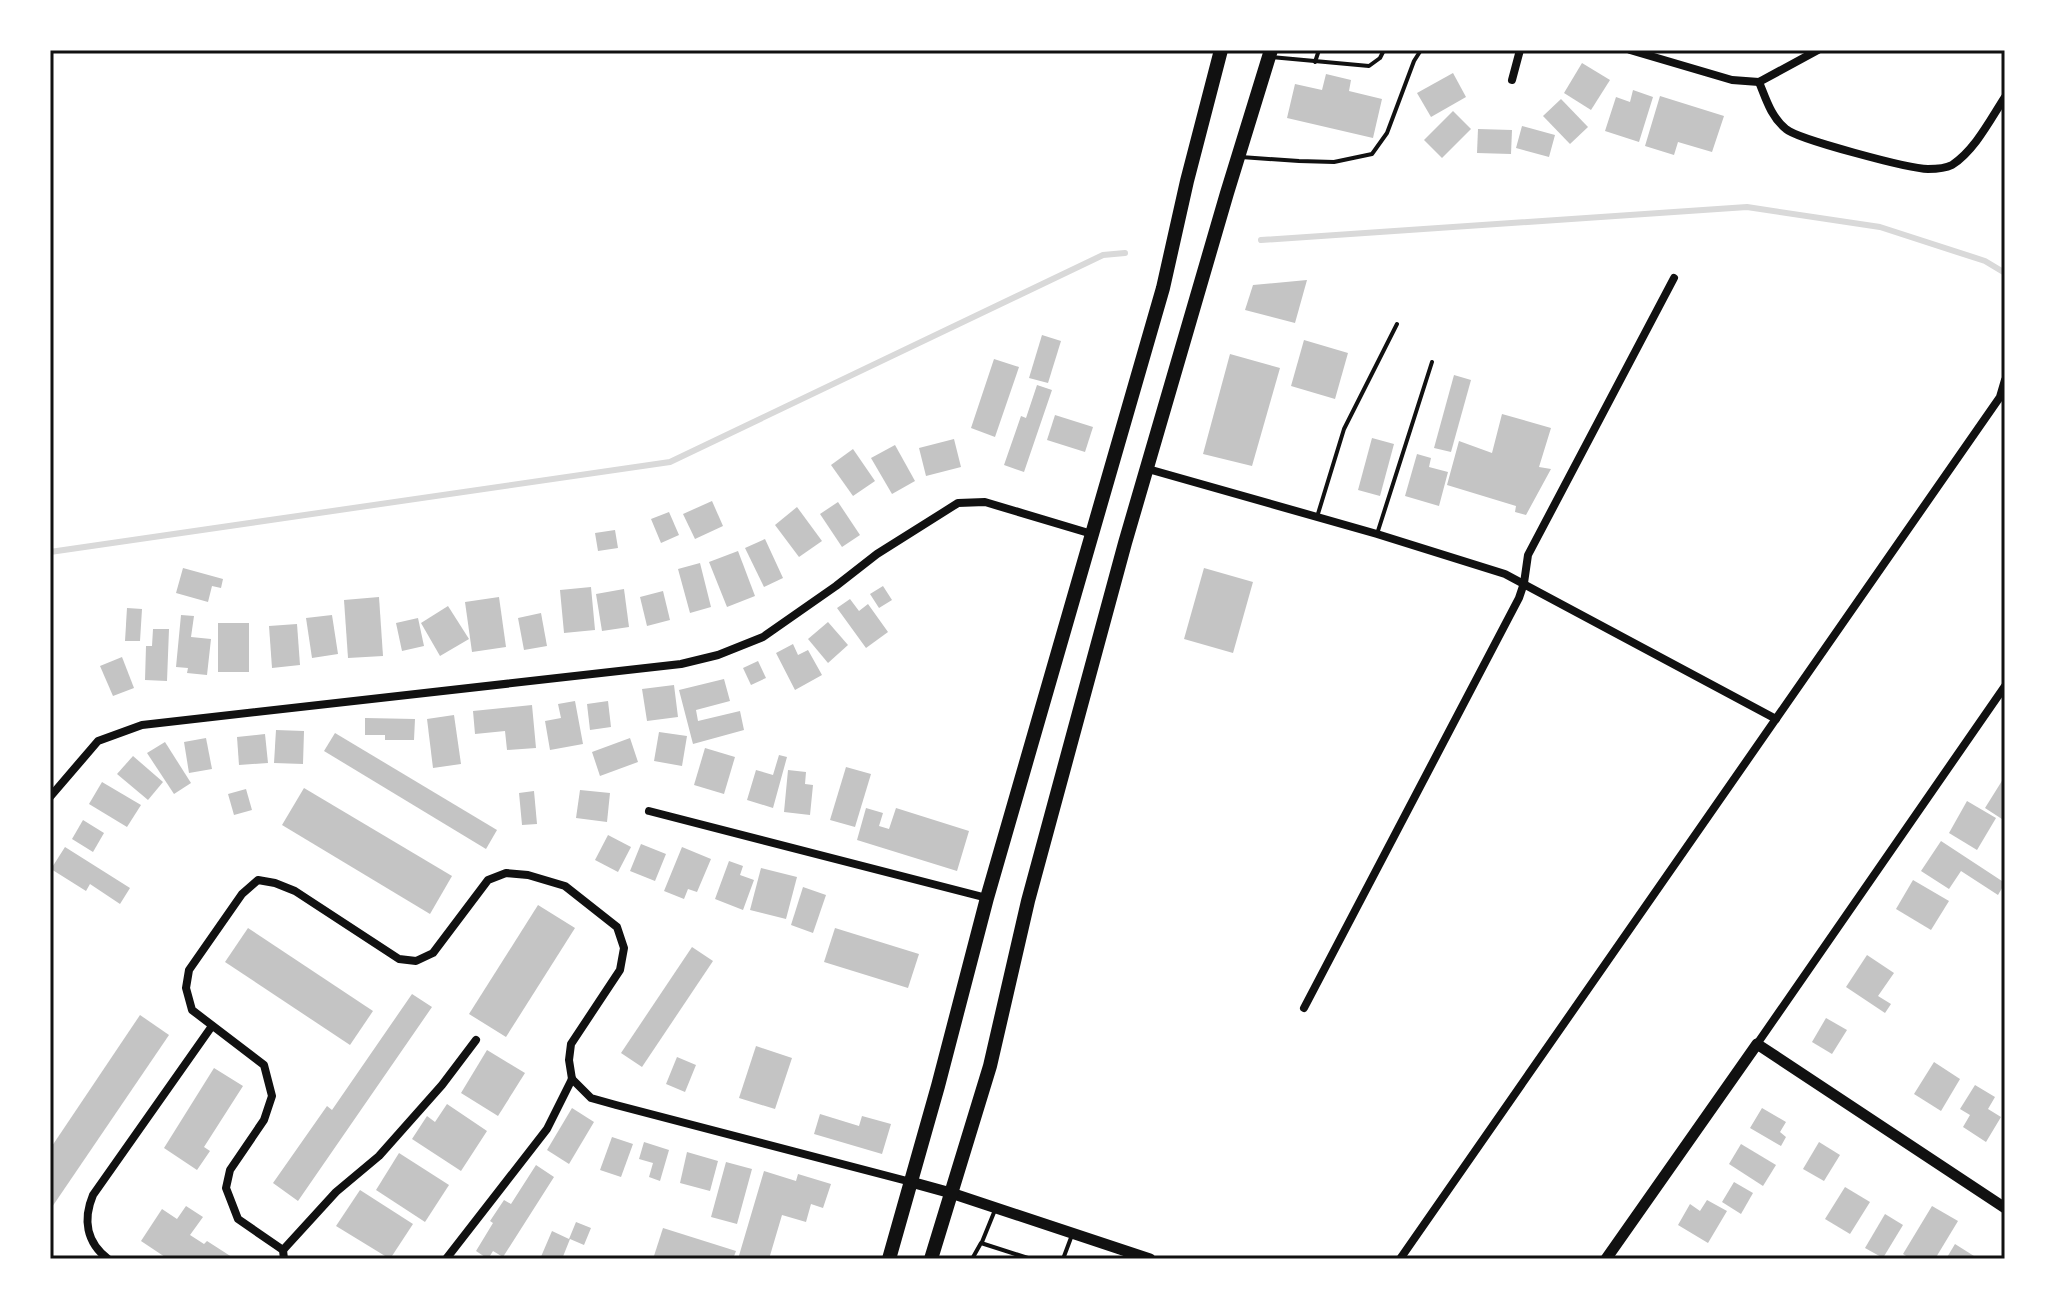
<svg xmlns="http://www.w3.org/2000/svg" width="2055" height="1309" font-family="Arial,sans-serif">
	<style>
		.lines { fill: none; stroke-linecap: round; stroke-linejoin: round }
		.stream { stroke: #d9d9d9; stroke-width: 6 }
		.building { fill: #c4c4c4 }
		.service { stroke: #111; stroke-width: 4 }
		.minor { stroke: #111; stroke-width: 8 }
		.tertiary { stroke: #111; stroke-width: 11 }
		.primary { stroke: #111; stroke-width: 14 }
		.neatline { fill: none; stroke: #111; stroke-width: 3 }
	</style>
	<rect width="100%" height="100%" fill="#fff"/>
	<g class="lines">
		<g class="stream">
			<path d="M1261,240L1747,207L1880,227L1985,261L2005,273"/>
			<path d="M50,552L670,462L1103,255L1125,253"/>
		</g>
	</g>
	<g class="building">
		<path d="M1582,63L1610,80L1591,110L1564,93Z"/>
		<path d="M1453,73L1466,97L1431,117L1417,93Z"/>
		<path d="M1326,74L1351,80L1349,91L1382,99L1373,138L1287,118L1295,84L1322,90Z"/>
		<path d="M1633,90L1653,97L1639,142L1605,131L1616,97L1630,102Z"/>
		<path d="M1660,96L1724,116L1712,152L1678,142L1674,155L1645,146Z"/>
		<path d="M1561,99L1588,127L1570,144L1543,116Z"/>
		<path d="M1453,111L1471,129L1442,158L1424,140Z"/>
		<path d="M1522,126L1555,135L1549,157L1516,148Z"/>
		<path d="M1478,129L1512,130L1511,154L1477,153Z"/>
		<path d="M1307,280L1295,323L1245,310L1253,285Z"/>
		<path d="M1042,335L1061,341L1048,383L1029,378Z"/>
		<path d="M1304,340L1348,353L1335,399L1291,386Z"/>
		<path d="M1230,354L1280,368L1252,466L1203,454Z"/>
		<path d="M994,359L1019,367L995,437L971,428Z"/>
		<path d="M1454,375L1471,380L1451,452L1434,448Z"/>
		<path d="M1037,385L1052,390L1024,472L1004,465L1021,416L1026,418Z"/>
		<path d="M1502,414L1551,428L1539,467L1551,469L1526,515L1515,512L1516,506L1447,485L1459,441L1492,453Z"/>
		<path d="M1055,415L1093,427L1085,452L1047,440Z"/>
		<path d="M1372,438L1394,444L1380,496L1358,490Z"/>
		<path d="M954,439L961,467L926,476L919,448Z"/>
		<path d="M895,445L915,481L892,494L871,458Z"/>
		<path d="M853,449L875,481L853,496L831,465Z"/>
		<path d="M1417,454L1431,458L1429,467L1448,472L1439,506L1405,496Z"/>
		<path d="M712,501L723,526L695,539L683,514Z"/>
		<path d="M838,502L860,535L842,547L820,514Z"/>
		<path d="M797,507L822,541L799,557L775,525Z"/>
		<path d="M669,512L679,535L661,543L651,519Z"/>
		<path d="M615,530L618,548L598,551L595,533Z"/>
		<path d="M765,539L783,578L764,587L745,548Z"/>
		<path d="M738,551L755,596L727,607L709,562Z"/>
		<path d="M700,563L711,607L690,613L678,569Z"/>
		<path d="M183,568L223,579L221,588L212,586L208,602L176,593Z"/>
		<path d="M1204,568L1253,582L1233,653L1184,639Z"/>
		<path d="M883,586L892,600L879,608L870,594Z"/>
		<path d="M591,587L595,630L564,633L560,590Z"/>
		<path d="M624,589L629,627L602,631L596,594Z"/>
		<path d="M663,591L670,620L647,626L640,597Z"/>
		<path d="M379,597L383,656L348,658L344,600Z"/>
		<path d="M499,597L506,647L472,652L465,602Z"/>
		<path d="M850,599L859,611L868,604L888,632L866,648L837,608Z"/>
		<path d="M448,606L469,639L440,656L421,623Z"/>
		<path d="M127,608L142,609L140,641H125Z"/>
		<path d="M541,613L547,646L524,650L518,618Z"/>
		<path d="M181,615L194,616L191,637L211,639L207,675L187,673L188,668L176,667Z"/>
		<path d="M332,615L338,654L312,658L306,618Z"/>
		<path d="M418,618L424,646L402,651L396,623Z"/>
		<path d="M828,622L848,645L828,663L808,639Z"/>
		<rect x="218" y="623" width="31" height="49"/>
		<path d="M297,624L300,665L272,668L269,626Z"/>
		<path d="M153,629H169L167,681L145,680L146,646H152Z"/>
		<path d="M793,644L798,655L808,650L822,675L795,690L776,653Z"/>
		<path d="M122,657L134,688L113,696L100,666Z"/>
		<path d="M758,661L766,678L751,685L743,668Z"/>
		<path d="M724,679L730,701L696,710L698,721L740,711L744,730L693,744L679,690Z"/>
		<path d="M674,685L678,717L647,721L642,689Z"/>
		<path d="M575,701L583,744L550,750L545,721L561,718L558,704Z"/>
		<path d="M608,701L611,727L590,730L587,704Z"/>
		<path d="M532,705L536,748L507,750L505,731L475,734L473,711Z"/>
		<path d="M454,715L461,764L433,768L427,719Z"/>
		<path d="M365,718L415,719L414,740H385V735H365Z"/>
		<path d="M276,730L304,731L303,764L274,763Z"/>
		<path d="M659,732L687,736L682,766L654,761Z"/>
		<path d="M335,733L497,830L486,849L324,751Z"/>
		<path d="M265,734L268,763L239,765L237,737Z"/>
		<path d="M206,738L212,769L189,773L184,742Z"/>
		<path d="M630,738L638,762L600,776L592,752Z"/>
		<path d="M165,742L191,783L174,794L147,753Z"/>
		<path d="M705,748L735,757L724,794L694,785Z"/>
		<path d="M779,755L787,757L773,808L747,800L756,770L773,775Z"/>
		<path d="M133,756L163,782L148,800L117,774Z"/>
		<path d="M846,767L871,774L855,827L830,820Z"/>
		<path d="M788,770L806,772L805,784L813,785L810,815L784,812Z"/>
		<path d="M2005,776V821L1985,808Z"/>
		<path d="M102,782L141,805L127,827L89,804Z"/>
		<path d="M304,788L452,876L430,914L282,825Z"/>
		<path d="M246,789L252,810L234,815L228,794Z"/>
		<path d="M580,790L610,793L607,822L576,818Z"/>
		<path d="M534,791L537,824L522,825L519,793Z"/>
		<path d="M1967,801L1996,818L1977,850L1949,833Z"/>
		<path d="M866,808L883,813L879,826L889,829L896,808L969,831L957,871L857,840Z"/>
		<path d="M83,820L104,833L93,852L72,839Z"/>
		<path d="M608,835L631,847L618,872L595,860Z"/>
		<path d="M1941,841L2005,883L1998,895L1961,871L1949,889L1921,871Z"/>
		<path d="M641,844L666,854L655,881L630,871Z"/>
		<path d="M65,847L130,888L120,904L90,884L86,891L51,869Z"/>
		<path d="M682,847L711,859L697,892L688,889L684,899L664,891Z"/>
		<path d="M729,861L743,866L740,875L754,880L743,910L715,899Z"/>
		<path d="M761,868L797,877L786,919L750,910Z"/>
		<path d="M1913,880L1949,901L1931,930L1896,909Z"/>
		<path d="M803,887L826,895L813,933L791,925Z"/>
		<path d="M538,905L575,928L506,1037L469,1014Z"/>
		<path d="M248,928L373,1011L350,1045L225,962Z"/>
		<path d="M835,928L919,954L908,988L824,962Z"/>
		<path d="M692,947L713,961L642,1067L621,1053Z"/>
		<path d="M1867,955L1894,973L1878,996L1891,1004L1885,1013L1846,987Z"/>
		<path d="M412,994L432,1007L298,1201L273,1183L327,1106L332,1110Z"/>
		<path d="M140,1015L169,1035L50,1210V1149Z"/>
		<path d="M1826,1018L1847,1030L1832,1054L1812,1042Z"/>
		<path d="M756,1046L792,1058L775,1109L739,1098Z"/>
		<path d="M487,1050L525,1073L498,1116L461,1093Z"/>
		<path d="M677,1057L696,1065L685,1092L666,1084Z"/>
		<path d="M1934,1062L1960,1079L1941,1111L1914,1094Z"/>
		<path d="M214,1068L243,1086L204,1147L210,1151L197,1170L164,1148Z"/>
		<path d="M1975,1085L1995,1097L1988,1109L2001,1117L1986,1142L1963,1127L1970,1115L1960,1109Z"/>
		<path d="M447,1104L487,1131L461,1171L412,1139L427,1116L435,1122Z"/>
		<path d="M572,1108L594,1122L569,1164L547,1150Z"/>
		<path d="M1762,1108L1786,1122L1780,1132L1786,1137L1781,1146L1750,1128Z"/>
		<path d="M820,1114L859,1126L862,1116L891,1124L882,1154L814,1134Z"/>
		<path d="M612,1137L633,1144L621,1177L600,1170Z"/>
		<path d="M644,1142L669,1150L660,1181L649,1177L653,1163L639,1159Z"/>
		<path d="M1819,1142L1840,1155L1824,1181L1803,1169Z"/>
		<path d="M1741,1144L1776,1165L1763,1186L1729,1164Z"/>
		<path d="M687,1152L718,1161L710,1191L680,1183Z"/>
		<path d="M399,1153L449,1185L425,1222L376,1190Z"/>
		<path d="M726,1162L752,1169L737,1224L711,1217Z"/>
		<path d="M536,1165L554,1177L503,1257L493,1251L488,1259L476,1251L493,1223L490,1221L504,1200L511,1204Z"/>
		<path d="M764,1171L796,1181L798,1174L831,1184L823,1208L811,1204L806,1222L782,1215L769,1259H738Z"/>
		<path d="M1734,1182L1753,1193L1741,1214L1722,1202Z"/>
		<path d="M1845,1187L1870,1202L1850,1234L1825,1219Z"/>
		<path d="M360,1190L413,1224L390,1259L336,1226Z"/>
		<path d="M1707,1200L1727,1211L1708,1243L1678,1225L1690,1204L1700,1211Z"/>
		<path d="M186,1206L203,1217L190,1235L204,1244L207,1241L235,1259H168L141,1241L162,1209L177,1219Z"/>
		<path d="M1932,1206L1958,1221L1935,1259H1911L1903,1254Z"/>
		<path d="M1885,1214L1903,1225L1883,1258L1865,1248Z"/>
		<path d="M576,1222L591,1228L584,1245L570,1239L562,1259H540L552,1231L569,1239Z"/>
		<path d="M663,1228L736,1251L733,1259H653Z"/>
		<path d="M1955,1244L1974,1256L1972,1259H1946Z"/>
	</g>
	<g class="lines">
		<g class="service">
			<path d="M1271,57L1369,66L1380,58L1384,50"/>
			<path d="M1315,62L1319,50"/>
			<path d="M1241,157L1299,161L1334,162L1372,154L1387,133L1414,61L1421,50"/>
			<path d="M1317,517L1344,429L1397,324"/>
			<path d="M1377,534L1432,362"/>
			<path d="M982,1242L995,1210"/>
			<path d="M972,1259L981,1243L1031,1259"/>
			<path d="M1063,1259L1072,1235"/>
		</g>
		<g class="minor">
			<path d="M1630,50L1732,80L1759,82"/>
			<path d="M1512,80L1520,50"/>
			<path d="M1759,82C1766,99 1771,117 1786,129C1797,139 1910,169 1928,169C1935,169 1946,168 1952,165C1975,150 1990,120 2005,97"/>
			<path d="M1759,82L1818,50"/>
			<path d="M1148,469L1377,534L1505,574L1776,719"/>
			<path d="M50,797L98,741L142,725L681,664L718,655L763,637L836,586L877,554L958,503L985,502L1092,534"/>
			<path d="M649,811L987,898"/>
			<path d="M1304,1008L1519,598L1524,583L1528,555L1674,278"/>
			<path d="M1757,1044L2005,686"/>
			<path d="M572,1079L591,1098L616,1105L911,1182"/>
			<path d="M283,1250L336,1192L379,1156L442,1085L476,1040"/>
			<path d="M108,1259C86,1242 83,1219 93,1195L212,1026"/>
			<path d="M284,1259L283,1250L238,1219L226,1188L230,1170L264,1120L272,1096L264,1065L192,1010L186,988L189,970L242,894L258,880L275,883L295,891L399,959L416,961L433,953L488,880L506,873L528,875L565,886L617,927L624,948L620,970L571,1044L569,1060L572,1079"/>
			<path d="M446,1259L547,1129L572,1079"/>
			<path d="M1400,1259L2000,397L2005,380"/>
		</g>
		<g class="tertiary">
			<path d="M911,1182L951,1193L1150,1259"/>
			<path d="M1606,1259L1757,1044L2005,1208"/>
		</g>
		<g class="primary">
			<path d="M889,1259L938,1086L987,898L1163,288L1187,181L1221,50"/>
			<path d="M931,1259L990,1066L1028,901L1125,543L1227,193L1271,50"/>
		</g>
	</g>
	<rect width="2055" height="1309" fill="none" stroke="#ffffff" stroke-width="104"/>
	<rect x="52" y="52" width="1951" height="1205" class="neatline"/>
</svg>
